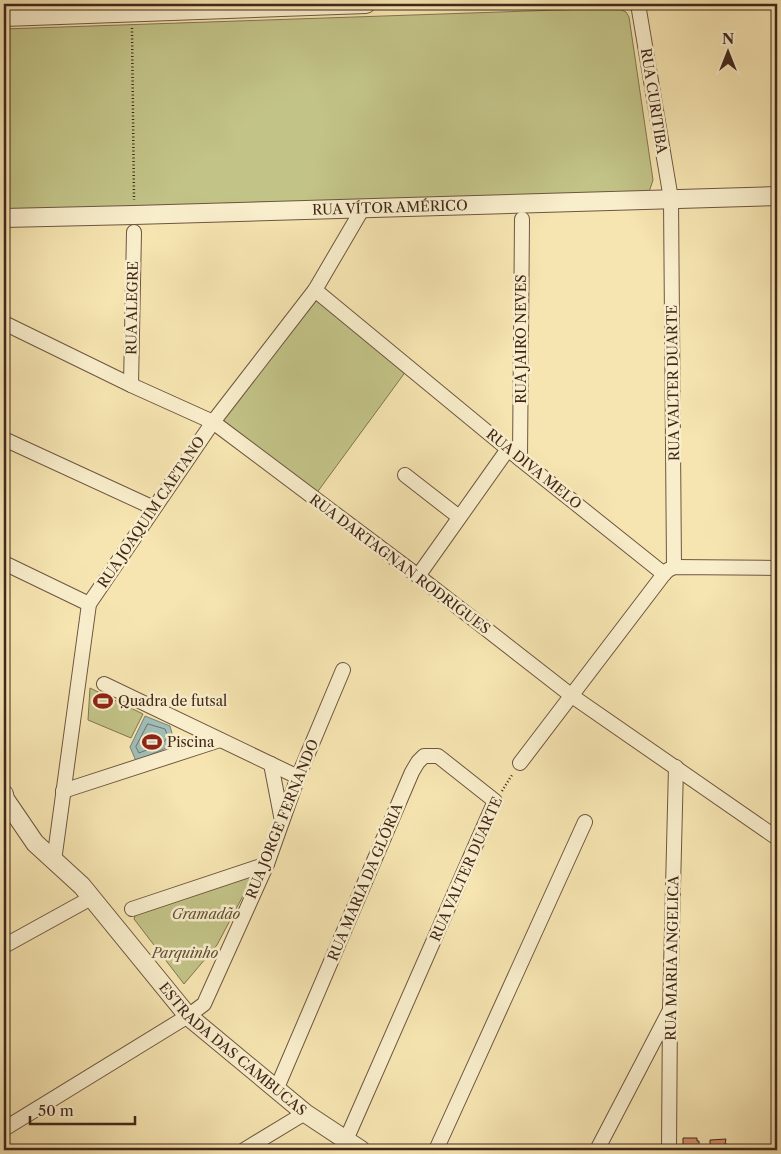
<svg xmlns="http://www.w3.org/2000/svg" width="781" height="1154" font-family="'Libre Caslon Text',serif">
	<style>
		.green { fill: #c2c387; stroke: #827550 }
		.water { fill: #a0bdb6; stroke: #7a8178 }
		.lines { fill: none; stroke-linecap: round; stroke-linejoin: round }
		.shore { stroke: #707268; stroke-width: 1 }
		.building { fill: #d6926b; stroke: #41271a }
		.minor-casing { stroke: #6e5640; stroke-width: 16 }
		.tertiary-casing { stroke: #6e5640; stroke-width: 20 }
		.path { stroke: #41271a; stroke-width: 2.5; stroke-dasharray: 1 2.5; stroke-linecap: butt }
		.minor { stroke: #f9eecc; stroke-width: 14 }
		.tertiary { stroke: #f9eecc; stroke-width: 18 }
		.labels { text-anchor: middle; stroke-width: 5; stroke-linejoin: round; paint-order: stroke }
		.street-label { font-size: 14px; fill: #41271a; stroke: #f9eecc }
		.poi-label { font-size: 14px; fill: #41271a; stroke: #f9eecc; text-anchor: start }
		.park-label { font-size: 14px; font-style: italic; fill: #614e35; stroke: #f9eecc }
	</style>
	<rect width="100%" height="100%" fill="#f6e5b1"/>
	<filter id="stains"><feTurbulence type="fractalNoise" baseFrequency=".004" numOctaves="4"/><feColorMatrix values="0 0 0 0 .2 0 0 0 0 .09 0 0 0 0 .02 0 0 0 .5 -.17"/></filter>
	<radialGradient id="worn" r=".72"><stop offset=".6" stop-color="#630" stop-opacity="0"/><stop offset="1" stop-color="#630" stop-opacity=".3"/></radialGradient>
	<g class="green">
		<path d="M617,8L626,12L629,17L653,180L650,189L644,196L307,207L266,202L206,204L177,211L4,213V29Z"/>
		<path d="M315,290L409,367L313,498L213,422Z"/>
		<path d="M90,688L143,714L131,738L88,720Z"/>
		<path d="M254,875L217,945L184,984L134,919L137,910Z"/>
	</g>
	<path class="water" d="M145,716L170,726L173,737L166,748L136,761L130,747Z"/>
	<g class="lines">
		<path class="shore" d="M148,724L165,729L168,737L162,744L139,753L136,747Z"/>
	</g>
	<g class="building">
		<path d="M683,1138H697V1141H699V1150H683Z"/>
		<path d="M726,1139L725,1144H727L725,1150H710V1140Z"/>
	</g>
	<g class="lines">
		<defs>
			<g id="minor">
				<path d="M638,4L671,199L674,567"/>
				<path d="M315,290L520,459L664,574L668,570L674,567L777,568"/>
				<path d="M4,323L131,385L213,422L418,576L572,696L777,838"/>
				<path d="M131,385L134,232"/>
				<path d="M4,439L154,508"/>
				<path d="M520,459L522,219"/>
				<path d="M405,475L459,517"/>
				<path d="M4,563L89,604"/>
				<path d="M418,576L508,449"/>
				<path d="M104,684L298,777"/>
				<path d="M520,763L664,574"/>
				<path d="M271,764L282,821"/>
				<path d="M63,791L220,740"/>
				<path d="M54,861L89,604L213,422L315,290L363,208"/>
				<path d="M132,909L267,864"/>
				<path d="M4,946L91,898"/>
				<path d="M276,1090L412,772L418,762L424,756H438L495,801L346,1140"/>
				<path d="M4,1129L188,1016L204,1004L267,864L298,777L343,670"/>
				<path d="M244,1150L305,1113"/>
				<path d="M436,1150L585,822"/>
				<path d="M597,1150L669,1012"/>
				<path d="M669,1150L670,1009L676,767"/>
			</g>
			<g id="tertiary">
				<path d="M4,17L366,4"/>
				<path id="s1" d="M4,218L134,215L777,196"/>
				<path id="s2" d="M4,794L5,799L35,843L82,886L188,1016L305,1113L361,1150"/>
			</g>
		</defs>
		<use href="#minor" class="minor-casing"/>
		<use href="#tertiary" class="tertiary-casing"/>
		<g class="path">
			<path d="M132,28L134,200"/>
			<path d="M502,791L512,775"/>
		</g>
		<use href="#minor" class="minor"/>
		<use href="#tertiary" class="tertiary"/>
	</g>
	<defs>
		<symbol id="stadium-bare" viewBox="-9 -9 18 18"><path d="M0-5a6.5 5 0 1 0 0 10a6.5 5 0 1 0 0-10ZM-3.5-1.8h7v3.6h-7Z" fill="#8f2418" stroke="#f9eecc" stroke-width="2.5" paint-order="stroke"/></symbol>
	</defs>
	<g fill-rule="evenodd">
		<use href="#stadium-bare" x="89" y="687" width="28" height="28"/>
		<use href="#stadium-bare" x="138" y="728" width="28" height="28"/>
	</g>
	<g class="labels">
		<g class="street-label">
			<text transform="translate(654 101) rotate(81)" y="5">RUA CURITIBA</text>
			<text dy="5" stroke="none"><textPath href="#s1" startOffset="386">RUA VÍTOR AMÉRICO</textPath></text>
			<text transform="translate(132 308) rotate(-89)" y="5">RUA ALEGRE</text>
			<text transform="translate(521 339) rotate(-90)" y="5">RUA JAIRO NEVES</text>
			<text transform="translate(673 383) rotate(-91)" y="5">RUA VALTER DUARTE</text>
			<text transform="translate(534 469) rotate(39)" y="5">RUA DIVA MELO</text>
			<text transform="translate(151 512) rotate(-56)" y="5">RUA JOAQUIM CAETANO</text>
			<text transform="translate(400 564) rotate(37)" y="5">RUA DARTAGNAN RODRIGUES</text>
			<text transform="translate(282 819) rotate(-68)" y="5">RUA JORGE FERNANDO</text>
			<text transform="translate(466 869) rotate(-66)" y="5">RUA VALTER DUARTE</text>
			<text transform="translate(365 882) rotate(-67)" y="5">RUA MARIA DA GLÓRIA</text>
			<text transform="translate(672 958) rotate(-89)" y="5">RUA MARIA ANGELICA</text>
			<text dy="5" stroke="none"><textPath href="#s2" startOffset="345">ESTRADA DAS CAMBUCAS</textPath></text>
		</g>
		<g class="poi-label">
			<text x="118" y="706">Quadra de futsal</text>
			<text x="167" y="747">Piscina</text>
		</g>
		<g class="park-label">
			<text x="206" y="919">Gramadão</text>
			<text x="185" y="958">Parquinho</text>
		</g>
	</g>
	<rect width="781" height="1154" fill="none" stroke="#f6e5b1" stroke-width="20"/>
	<rect x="5" y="5" width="771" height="1144" fill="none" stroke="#41271a" stroke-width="2.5"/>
	<rect x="10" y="10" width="761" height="1134" fill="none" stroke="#41271a"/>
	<g transform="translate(728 52)" stroke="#f9eecc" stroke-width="4" paint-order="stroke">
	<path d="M0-4L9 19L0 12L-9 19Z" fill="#41271a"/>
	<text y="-8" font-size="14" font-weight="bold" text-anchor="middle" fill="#41271a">N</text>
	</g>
	<path d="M30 1116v8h105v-8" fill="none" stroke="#41271a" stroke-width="2.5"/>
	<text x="38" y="1116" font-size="15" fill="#41271a" stroke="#f9eecc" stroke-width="4" paint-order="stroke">50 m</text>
	<rect width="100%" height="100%" filter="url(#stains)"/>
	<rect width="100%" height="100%" fill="url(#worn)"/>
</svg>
